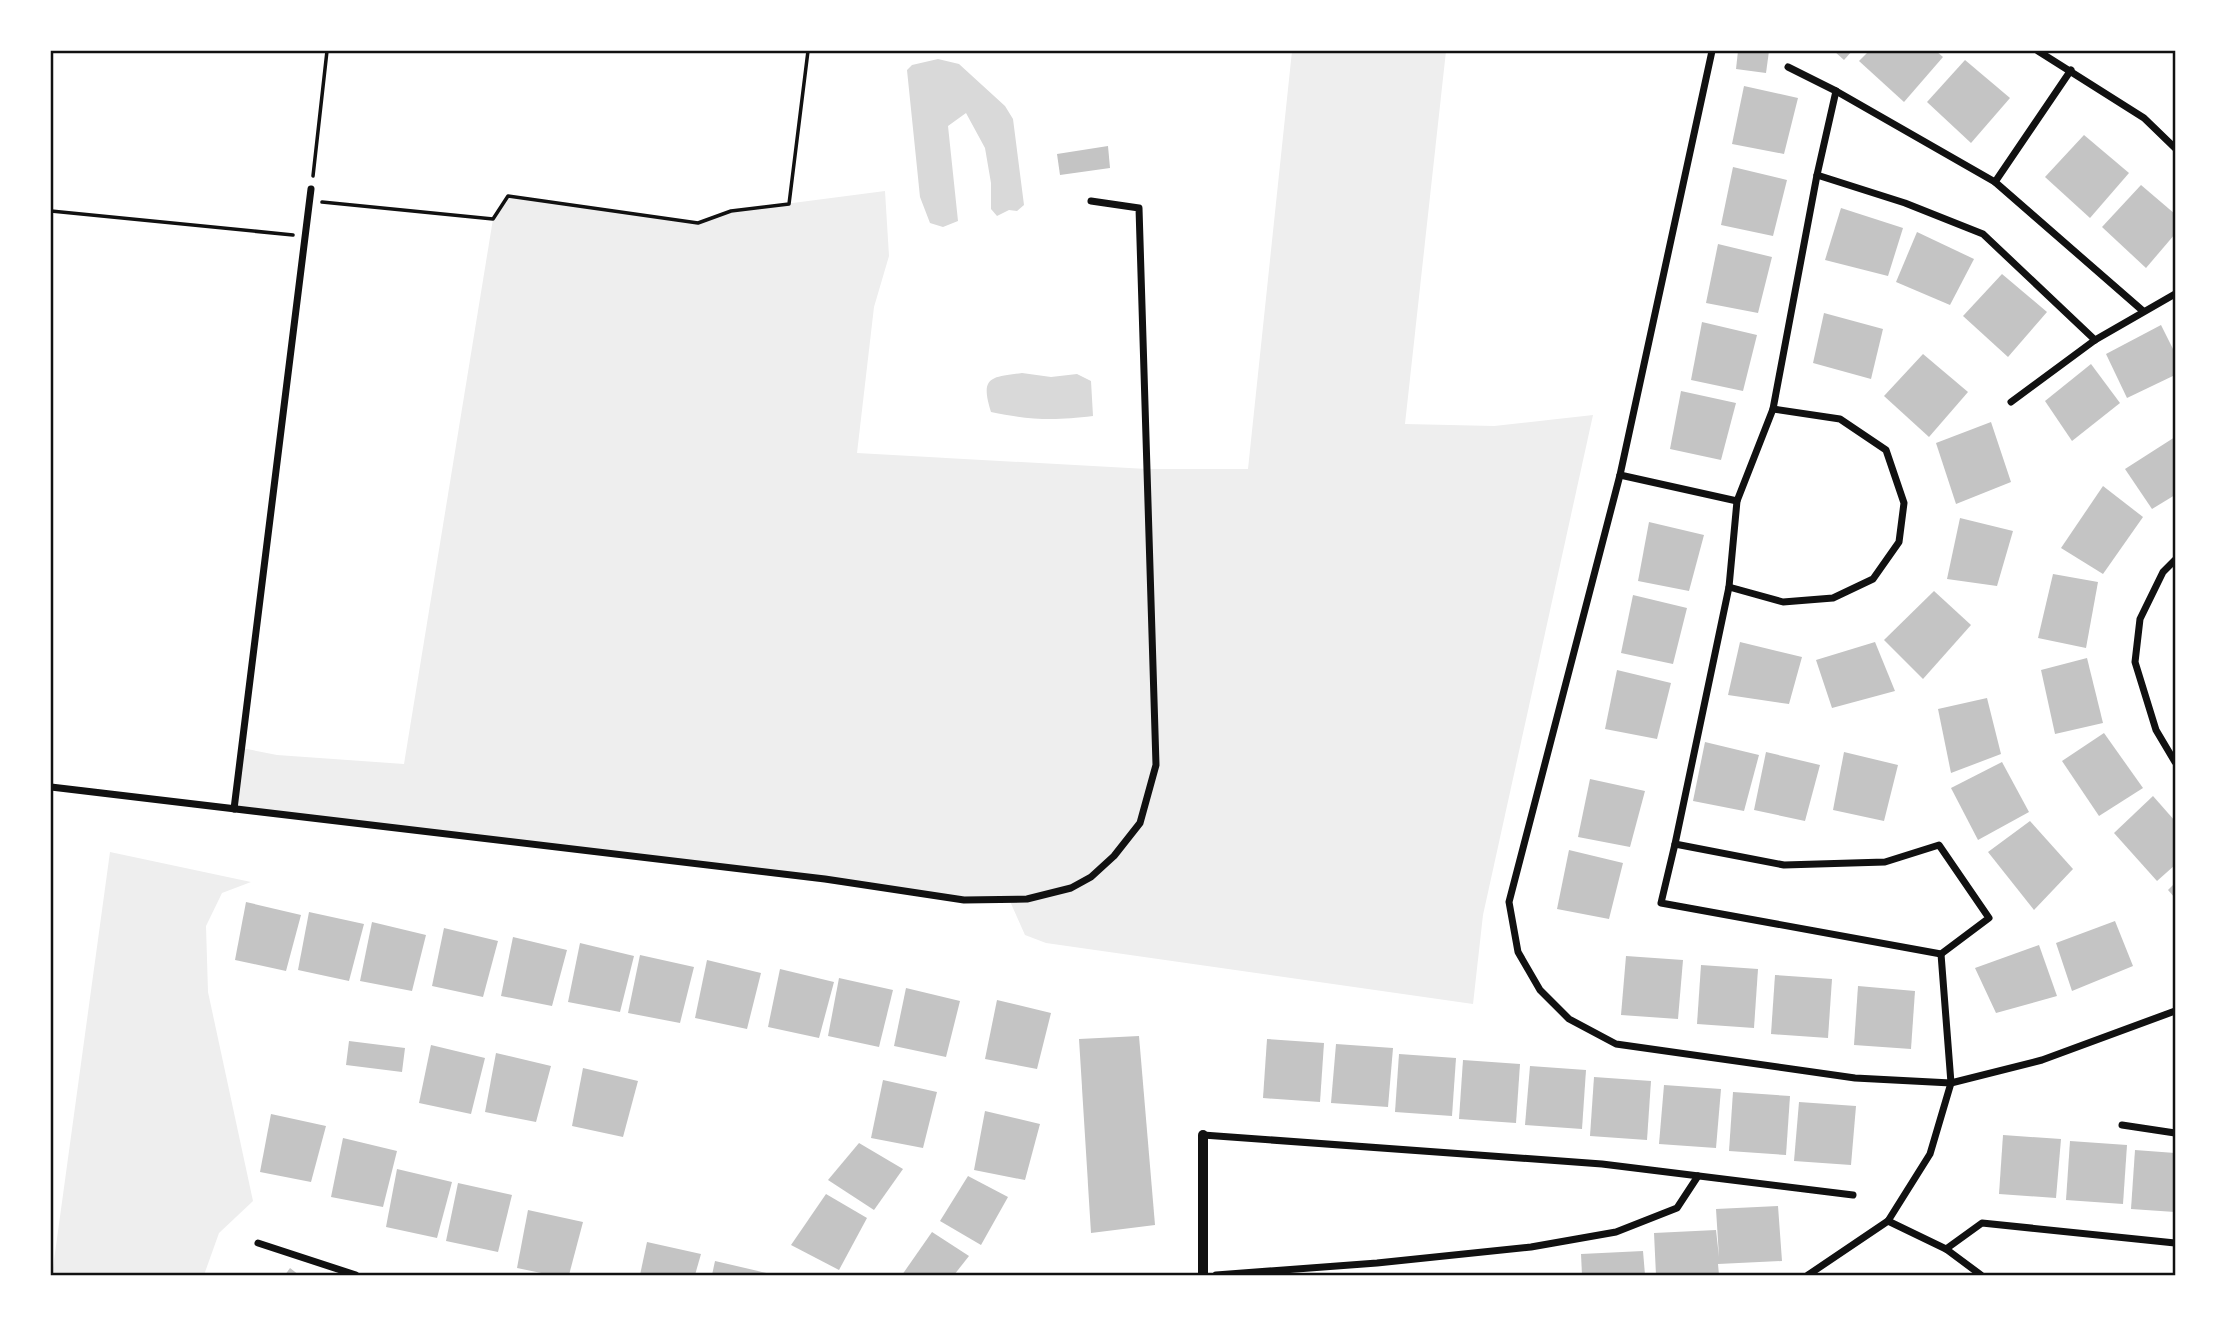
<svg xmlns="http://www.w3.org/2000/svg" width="2226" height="1326" font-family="Poppins,sans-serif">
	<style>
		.green { fill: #eee }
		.water { fill: #d9d9d9 }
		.building { fill: #c4c4c4 }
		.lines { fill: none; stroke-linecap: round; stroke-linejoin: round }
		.path { stroke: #111; stroke-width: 3.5 }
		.minor { stroke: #111; stroke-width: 7 }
		.tertiary { stroke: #111; stroke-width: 10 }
		.neatline { fill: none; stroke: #111; stroke-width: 2.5 }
	</style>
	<rect width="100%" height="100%" fill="#fff"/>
	<g class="green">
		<path d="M1292,51H1446L1405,424L1494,426L1593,415L1483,915L1473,1004L1046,943L1025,935L1009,899L964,900L234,809L242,748L277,755L404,764L493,219L508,196L698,223L731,211L885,191L889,256L874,307L857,453L1147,469H1248Z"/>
		<path d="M110,852L251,882L222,893L206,926L208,992L253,1201L219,1233L204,1275H52Z"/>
	</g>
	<g class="water">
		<path d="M938,59L959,64L1005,106L1013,119L1024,205L1017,211L1009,210L997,216L991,209V183L985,148L966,113L948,126L958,221L943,227L930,223L920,197L907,70L912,65Z"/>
		<path d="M1022,373L1051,377L1077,374L1091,381L1093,416C1053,421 1031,420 991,412C980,377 990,377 1022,373Z"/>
	</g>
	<g class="building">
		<path d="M1738,51H1769L1766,73L1736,69Z"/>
		<path d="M1834,51H1852L1844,60Z"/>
		<path d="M1869,51H1936L1943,57L1904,102L1859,61Z"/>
		<path d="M1965,60L2010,98L1971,143L1927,102Z"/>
		<path d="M1744,86L1798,98L1784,154L1732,144Z"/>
		<path d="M2084,135L2129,173L2090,218L2045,177Z"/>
		<path d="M1108,146L1110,168L1060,175L1057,154Z"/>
		<path d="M1733,167L1787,180L1773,236L1721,225Z"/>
		<path d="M2141,185L2175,214V234L2146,268L2102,227Z"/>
		<path d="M1841,208L1903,228L1888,276L1825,260Z"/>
		<path d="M1917,232L1974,259L1950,305L1896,282Z"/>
		<path d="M1718,244L1772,257L1758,313L1706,303Z"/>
		<path d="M2002,274L2047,312L2008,357L1963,316Z"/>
		<path d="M1824,313L1883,329L1871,379L1813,363Z"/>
		<path d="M1702,322L1757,335L1743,391L1691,380Z"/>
		<path d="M2161,325L2175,353V375L2127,398L2106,354Z"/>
		<path d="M1923,354L1968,392L1929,437L1884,396Z"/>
		<path d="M2091,364L2120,403L2072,441L2045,401Z"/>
		<path d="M1681,391L1736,403L1721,460L1670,449Z"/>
		<path d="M1991,422L2011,482L1956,504L1936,443Z"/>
		<path d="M2175,437V495L2152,509L2125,469Z"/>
		<path d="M2103,486L2143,517L2103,574L2061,548Z"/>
		<path d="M1960,518L2013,531L1997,586L1947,579Z"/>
		<path d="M1649,522L1704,535L1689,591L1638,581Z"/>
		<path d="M2053,574L2098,582L2086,648L2038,638Z"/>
		<path d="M1934,591L1971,625L1923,679L1884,640Z"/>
		<path d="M1633,595L1687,608L1673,664L1621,653Z"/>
		<path d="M1740,642L1802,657L1789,704L1728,695Z"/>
		<path d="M1875,642L1895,691L1832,708L1816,660Z"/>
		<path d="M2087,658L2103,723L2055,734L2041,670Z"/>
		<path d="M1617,670L1671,683L1657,739L1605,729Z"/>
		<path d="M1987,698L2001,754L1951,773L1938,709Z"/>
		<path d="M2104,733L2143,788L2099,816L2062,761Z"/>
		<path d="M1705,742L1759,755L1744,811L1693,801Z"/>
		<path d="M1766,752L1820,765L1805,821L1754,810Z"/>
		<path d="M1844,752L1898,765L1884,821L1833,810Z"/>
		<path d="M2002,762L2029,812L1978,840L1951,788Z"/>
		<path d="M1590,779L1645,791L1630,847L1578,837Z"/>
		<path d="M2153,796L2175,821V865L2157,881L2114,833Z"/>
		<path d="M2030,821L2073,869L2034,910L1988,852Z"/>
		<path d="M1569,850L1623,863L1609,919L1557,909Z"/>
		<path d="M2175,883V898L2168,890Z"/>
		<path d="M246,902L301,915L286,971L235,960Z"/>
		<path d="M309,912L364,924L349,981L298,970Z"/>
		<path d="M2115,921L2133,966L2072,991L2056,943Z"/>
		<path d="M372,922L426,935L412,991L360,981Z"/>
		<path d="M444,928L498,941L483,997L432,986Z"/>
		<path d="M513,937L567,950L552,1006L501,996Z"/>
		<path d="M580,943L634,956L620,1012L568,1002Z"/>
		<path d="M2039,945L2057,996L1996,1013L1975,968Z"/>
		<path d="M640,955L694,967L680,1023L628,1013Z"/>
		<path d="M1626,956L1683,960L1678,1019L1621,1015Z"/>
		<path d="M707,960L761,973L747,1029L695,1018Z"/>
		<path d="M1701,965L1758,969L1754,1028L1697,1024Z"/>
		<path d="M780,969L834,982L819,1038L768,1027Z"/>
		<path d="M1775,975L1832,979L1828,1038L1771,1034Z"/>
		<path d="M839,978L893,990L879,1047L828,1036Z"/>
		<path d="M1858,986L1915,991L1911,1049L1854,1045Z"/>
		<path d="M906,988L960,1001L946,1057L894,1046Z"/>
		<path d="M997,1000L1051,1013L1037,1069L985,1059Z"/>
		<path d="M1139,1036L1155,1225L1091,1233L1079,1039Z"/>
		<path d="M1267,1039L1324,1043L1320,1102L1263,1098Z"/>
		<path d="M349,1041L405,1048L402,1072L346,1065Z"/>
		<path d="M1336,1044L1393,1048L1388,1107L1331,1103Z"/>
		<path d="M431,1045L485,1058L471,1114L419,1103Z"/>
		<path d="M496,1053L551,1066L536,1122L485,1112Z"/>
		<path d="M1399,1054L1456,1058L1452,1116L1395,1112Z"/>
		<path d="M1463,1060L1520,1064L1516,1123L1459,1119Z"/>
		<path d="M1530,1066L1586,1070L1582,1129L1525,1125Z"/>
		<path d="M583,1068L638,1081L623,1137L572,1126Z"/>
		<path d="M1594,1077L1651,1081L1647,1140L1590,1136Z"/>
		<path d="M883,1080L937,1092L923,1148L871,1138Z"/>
		<path d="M1664,1085L1721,1089L1716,1148L1659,1144Z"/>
		<path d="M1733,1092L1790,1096L1786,1155L1729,1151Z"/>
		<path d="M1799,1102L1856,1106L1851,1165L1794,1161Z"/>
		<path d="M985,1111L1040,1124L1025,1180L974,1170Z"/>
		<path d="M271,1114L326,1126L311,1182L260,1172Z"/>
		<path d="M2003,1135L2061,1139L2056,1198L1999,1194Z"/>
		<path d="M343,1138L397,1151L383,1207L331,1197Z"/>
		<path d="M2070,1141L2127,1145L2123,1204L2066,1200Z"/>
		<path d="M859,1143L903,1169L874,1210L828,1180Z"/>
		<path d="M2135,1150L2175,1153V1212L2131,1209Z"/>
		<path d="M397,1169L452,1182L437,1238L386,1227Z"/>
		<path d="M968,1176L1008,1197L981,1245L940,1221Z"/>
		<path d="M458,1183L512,1195L498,1252L446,1241Z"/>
		<path d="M826,1194L867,1218L839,1270L791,1245Z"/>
		<path d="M1778,1206L1782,1261L1718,1264L1719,1275H1656L1654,1233L1716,1230L1719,1257L1716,1209Z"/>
		<path d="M528,1210L583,1222L569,1275H551L517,1268Z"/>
		<path d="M932,1232L969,1256L954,1275H902Z"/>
		<path d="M647,1242L701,1254L695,1275H640Z"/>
		<path d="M1643,1251L1645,1275H1582L1581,1254Z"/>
		<path d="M715,1261L771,1274V1275H712Z"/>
		<path d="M290,1268L299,1275H285Z"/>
	</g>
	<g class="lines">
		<g class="path">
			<path d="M313,176L327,51"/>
			<path d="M322,202L493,219L508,196L698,223L731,211L789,204L808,51"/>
			<path d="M51,211L293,235"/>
		</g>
		<g class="minor">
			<path d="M1712,51L1620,475L1509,902L1518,952L1540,990L1569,1019L1616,1044L1855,1078L1951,1083L2042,1060L2175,1011"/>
			<path d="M2038,51L2144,118L2175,148"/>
			<path d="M1788,67L1836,91L1995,182L2143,311"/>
			<path d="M1817,175L1905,203L1983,234L2095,340"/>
			<path d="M1995,182L2071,70"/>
			<path d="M2011,402L2095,340L2175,294"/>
			<path d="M1620,475L1737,501"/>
			<path d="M2175,560L2163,572L2140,619L2135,662L2156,730L2175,762"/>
			<path d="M1729,587L1783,602L1833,598L1873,579L1899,542L1904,503L1886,450L1840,419L1773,409"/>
			<path d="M51,787L825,879L964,900L1027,899L1071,888L1091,877L1114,856L1140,823L1156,765L1139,208L1091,201"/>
			<path d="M234,809L311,189"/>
			<path d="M1675,844L1729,587L1737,501L1773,409L1817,175L1836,91"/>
			<path d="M1675,844L1784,865L1885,862L1939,845L1989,918L1941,954L1661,903Z"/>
			<path d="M2122,1125L2175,1133"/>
			<path d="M1203,1135L1602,1164L1853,1195"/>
			<path d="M1888,1221L1946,1249L1981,1275"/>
			<path d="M258,1243L356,1275"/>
			<path d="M1946,1249L1982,1223L2175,1243"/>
			<path d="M1216,1275L1377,1263L1531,1247L1616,1232L1677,1208L1698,1176"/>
			<path d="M1808,1275L1888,1221L1930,1154L1951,1083L1941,954"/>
		</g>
		<path class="tertiary" d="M1203,1275V1135"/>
	</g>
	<rect width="2226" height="1326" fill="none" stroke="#ffffff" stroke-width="105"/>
	<rect x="52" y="52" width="2122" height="1222" class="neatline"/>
</svg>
